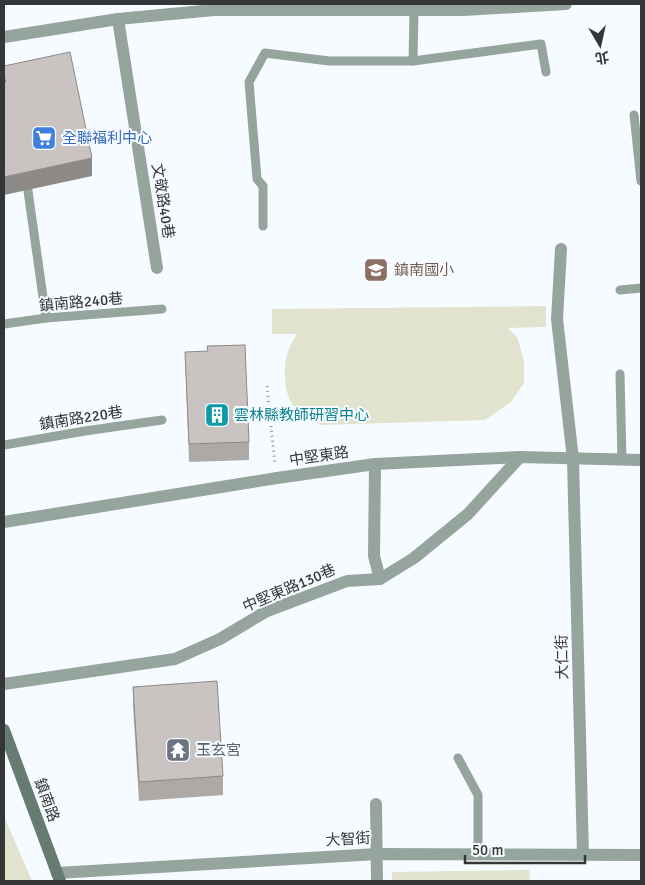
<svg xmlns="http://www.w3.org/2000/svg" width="645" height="885" font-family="Signika,'Noto Sans TC',sans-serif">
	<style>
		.green { fill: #e2e3cf }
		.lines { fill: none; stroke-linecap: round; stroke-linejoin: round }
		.path { stroke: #919598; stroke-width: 3; stroke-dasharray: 1 4; stroke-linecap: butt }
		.lane { stroke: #96a49e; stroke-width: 9 }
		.street { stroke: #96a49e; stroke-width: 12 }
		.secondary { stroke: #667b72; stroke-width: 12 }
		.wall { fill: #ada9a6 }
		.shaded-wall { fill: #8d8987 }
		.building { fill: #c9c4c1; stroke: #8d8987 }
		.labels { text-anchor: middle; stroke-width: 4; stroke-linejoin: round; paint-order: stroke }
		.shop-label { font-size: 15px; fill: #366cbe; stroke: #f6fbff; text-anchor: start }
		.street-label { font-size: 15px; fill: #343638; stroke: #f6fbff }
		.education-label { font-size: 15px; fill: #785e54; stroke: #f6fbff; text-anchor: start }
		.culture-label { font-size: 15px; fill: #0d838f; stroke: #f6fbff; text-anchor: start }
		.worship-label { font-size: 15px; fill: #5b616d; stroke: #f6fbff; text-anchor: start }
	</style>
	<rect width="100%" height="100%" fill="#f6fbff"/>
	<g class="green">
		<path d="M546,306V327L508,328L518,339L524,362V383L511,402L485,420L322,425C311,420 301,414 293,405C284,394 283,368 287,355C289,347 293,340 297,334H272V309Z"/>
		<path d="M4,816L32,881H4Z"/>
		<path d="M529,870L530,881H392V872Z"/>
	</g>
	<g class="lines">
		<path class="path" d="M267,386L275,465"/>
		<g class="lane">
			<path d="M413,61L414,10"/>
			<path d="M634,115L641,181"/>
			<path d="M27,184L46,318"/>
			<path d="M263,226V186L257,179L249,82L265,53L329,61H413L541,44L546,72"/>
			<path d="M620,290L641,288"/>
			<path d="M4,324L46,318L162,309"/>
			<path d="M620,374L622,460"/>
			<path d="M4,445L85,431L162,420"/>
			<path d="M458,758L478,795V854"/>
		</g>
		<g class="street">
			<path d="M118,19L157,268"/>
			<path d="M4,37L118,19L214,10H464L566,4"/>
			<path d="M561,249L557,319L573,459L583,854"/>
			<path d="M375,464L374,556L380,579"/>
			<path d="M4,522L277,478L375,464L520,457L641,460"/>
			<path d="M4,684L175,659L220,639L265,612L347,581L380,579L414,558L468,514L520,457"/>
			<path d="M376,804L377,881"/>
			<path d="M57,873L377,854L641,855"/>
		</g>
		<path class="secondary" d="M4,730L60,881"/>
	</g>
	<g class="wall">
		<path d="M185,352L249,442V460L189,462Z"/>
		<path d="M133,687L223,776V795L139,801L133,705Z"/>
	</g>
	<path class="shaded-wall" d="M92,158V176L4,195V177Z"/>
	<g class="building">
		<path d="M70,52L92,158L4,177V82H6L4,76V66Z"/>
		<path d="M245,345L249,442L189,444L185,352L208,351L207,346Z"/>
		<path d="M217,681L223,776L139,782L133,687Z"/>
	</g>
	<defs>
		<symbol id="supermarket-square" viewBox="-11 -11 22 22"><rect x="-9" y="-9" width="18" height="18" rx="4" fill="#3f7fe0" stroke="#f6fbff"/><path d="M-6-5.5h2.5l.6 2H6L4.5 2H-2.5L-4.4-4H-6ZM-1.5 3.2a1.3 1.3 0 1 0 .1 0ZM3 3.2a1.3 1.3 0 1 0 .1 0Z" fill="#fff"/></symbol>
		<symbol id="school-square" viewBox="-11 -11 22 22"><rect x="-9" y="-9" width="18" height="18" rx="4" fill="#8d6e63" stroke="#f6fbff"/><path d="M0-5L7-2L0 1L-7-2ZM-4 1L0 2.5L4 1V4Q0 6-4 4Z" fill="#fff"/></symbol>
		<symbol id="building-square" viewBox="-11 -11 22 22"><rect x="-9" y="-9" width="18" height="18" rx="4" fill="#0f9aa8" stroke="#f6fbff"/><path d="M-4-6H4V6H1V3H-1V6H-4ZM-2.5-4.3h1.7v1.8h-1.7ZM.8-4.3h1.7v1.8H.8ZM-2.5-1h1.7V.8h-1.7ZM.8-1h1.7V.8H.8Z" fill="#fff"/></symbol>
		<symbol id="temple-square" viewBox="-11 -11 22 22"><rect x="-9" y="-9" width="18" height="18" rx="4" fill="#6b7280" stroke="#f6fbff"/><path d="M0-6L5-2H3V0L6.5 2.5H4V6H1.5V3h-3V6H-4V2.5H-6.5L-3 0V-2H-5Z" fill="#fff"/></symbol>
	</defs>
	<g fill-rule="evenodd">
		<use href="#supermarket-square" x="30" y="124" width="28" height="28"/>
		<use href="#school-square" x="362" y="256" width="28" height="28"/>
		<use href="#building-square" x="203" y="401" width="28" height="28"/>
		<use href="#temple-square" x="164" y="736" width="28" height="28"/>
	</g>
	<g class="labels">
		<g class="shop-label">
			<text x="62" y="143">全聯福利中心</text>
		</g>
		<g class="street-label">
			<text transform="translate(163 201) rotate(81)" y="5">文敬路40巷</text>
			<text transform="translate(81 302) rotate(-5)" y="5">鎮南路240巷</text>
			<text transform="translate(81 418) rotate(-9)" y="5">鎮南路220巷</text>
			<text transform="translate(319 456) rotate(-8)" y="5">中堅東路</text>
			<text transform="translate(289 588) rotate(-23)" y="5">中堅東路130巷</text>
			<text transform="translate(562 657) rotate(-91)" y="5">大仁街</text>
			<text transform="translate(47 800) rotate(70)" y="5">鎮南路</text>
			<text transform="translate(348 839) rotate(-3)" y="5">大智街</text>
		</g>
		<g class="education-label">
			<text x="394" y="275">鎮南國小</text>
		</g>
		<g class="culture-label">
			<text x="234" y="420">雲林縣教師研習中心</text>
		</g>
		<g class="worship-label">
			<text x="196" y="755">玉玄宮</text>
		</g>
	</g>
	<rect width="645" height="885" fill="none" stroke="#343638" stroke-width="10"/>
	<g transform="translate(600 45) rotate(171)" stroke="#f6fbff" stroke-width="4" paint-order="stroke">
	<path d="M0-4L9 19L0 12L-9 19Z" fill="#343638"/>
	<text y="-8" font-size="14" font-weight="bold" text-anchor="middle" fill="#343638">北</text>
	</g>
	<path d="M465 855v8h120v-8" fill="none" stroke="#343638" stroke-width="2.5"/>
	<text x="472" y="855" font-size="15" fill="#343638" stroke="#f6fbff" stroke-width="4" paint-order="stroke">50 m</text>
</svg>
